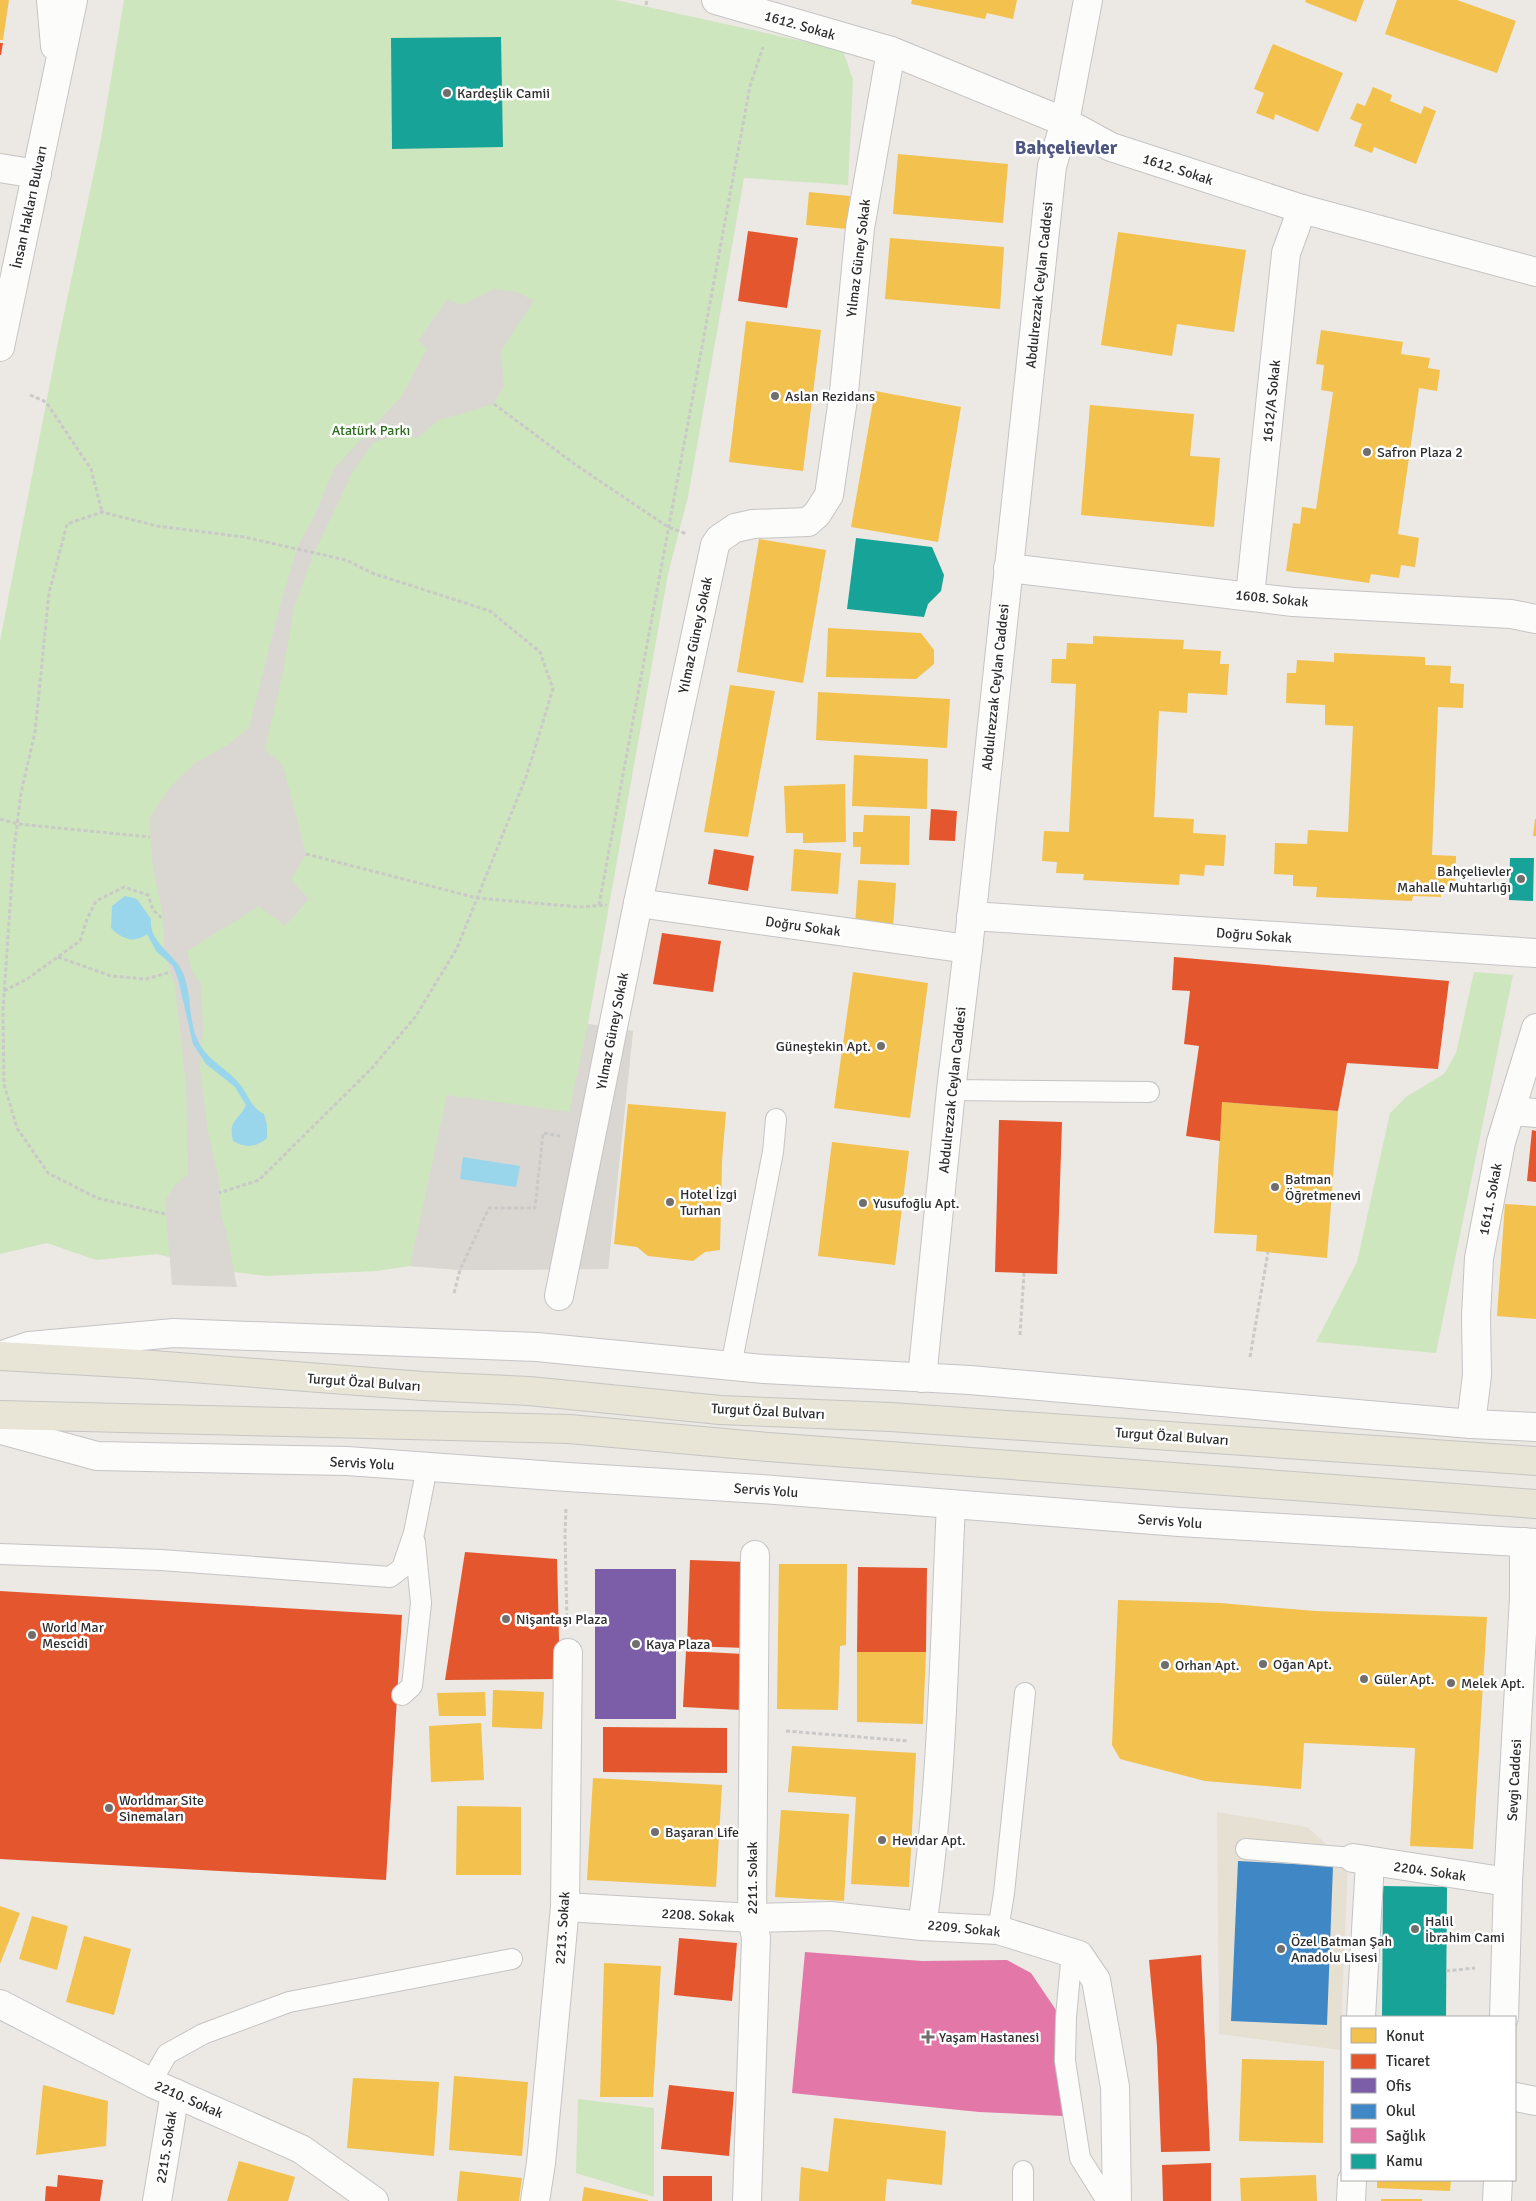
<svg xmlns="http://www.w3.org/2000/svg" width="1536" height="2201" font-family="Signika,sans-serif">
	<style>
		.education { fill: #e6e0d3 }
		.green { fill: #cee6be }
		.plaza { fill: #dad6d2 }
		.water { fill: #99d6ec }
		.homes { fill: #f2c14e }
		.shops { fill: #e4572e }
		.offices { fill: #7b5ea7 }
		.schools { fill: #3f88c5 }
		.health { fill: #e377a8 }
		.public { fill: #17a398 }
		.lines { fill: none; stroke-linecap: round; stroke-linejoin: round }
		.lane-casing { stroke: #c5c4c5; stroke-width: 22 }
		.street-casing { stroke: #c5c4c5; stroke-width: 30 }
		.secondary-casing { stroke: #c5c4c5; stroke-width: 30 }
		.primary-casing { stroke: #c6c5c4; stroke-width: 30 }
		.path { stroke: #c9c9c8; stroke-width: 3; stroke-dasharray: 4 2.5; stroke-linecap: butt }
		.lane { stroke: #fcfcfb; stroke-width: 20 }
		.street { stroke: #fcfcfb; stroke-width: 28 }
		.secondary { stroke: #fcfcfb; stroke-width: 28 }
		.primary { stroke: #e8e4d6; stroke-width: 28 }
		.poi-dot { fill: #706f6e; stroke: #fff; stroke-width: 2 }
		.labels { text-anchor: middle; stroke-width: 5; stroke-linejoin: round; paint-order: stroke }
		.street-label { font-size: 14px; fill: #2e2e2e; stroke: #fff }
		.poi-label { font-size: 14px; fill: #2e2e2e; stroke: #fff; text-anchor: start }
		.park-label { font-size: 14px; fill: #2c6e1b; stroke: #fff }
		.district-label { font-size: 19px; font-weight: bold; fill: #4d5680; stroke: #fff }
	</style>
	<rect width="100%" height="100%" fill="#ece8e4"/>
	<path class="education" d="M1217,1812L1307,1827L1348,1863L1340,2050L1219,2034Z"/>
	<g class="green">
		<path d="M124,0H616L843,50L853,80L848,185L744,178L688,497L668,574L588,1024L633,1031L608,1269L460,1270L410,1266L377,1271L266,1276L225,1271L157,1254L96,1260L47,1243L0,1254V641L58,342L101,139Z"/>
		<path d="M1474,972L1513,975L1436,1353L1316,1342L1357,1262L1390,1113L1406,1097L1444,1074L1456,1053Z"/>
		<path d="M578,2099L654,2108V2197L576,2173Z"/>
	</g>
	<g class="plaza">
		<path d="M494,289L517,292L534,301L501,350L504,386L494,404L439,420L417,438L397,434L373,443L354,470L314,553L294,608L282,677L265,749L283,765L306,854L291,880L309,899L285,926L259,906L187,951L192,971L201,984L203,1029L200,1069L208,1131L219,1179L221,1214L227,1235L237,1287L172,1285L165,1201L175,1185L188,1174L186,1085L175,985L164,952V920L153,868L149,819L170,787L195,763L229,744L249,728L280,606L297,548L316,512L335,467L401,397L427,349L418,341L447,299L462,305Z"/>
		<path d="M588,1024L633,1031L608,1269L460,1270L410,1266L447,1095L569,1112Z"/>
	</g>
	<g class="water">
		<path d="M125,896L137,899L151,919C149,941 170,951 180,967C193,989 187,1018 198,1041C207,1060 225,1067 238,1082C248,1093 250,1107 264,1114L267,1125V1138C256,1148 245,1148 233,1141C228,1119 238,1122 246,1105L235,1087L206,1064L193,1044L178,979L173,966L156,951L147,934C134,944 122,939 111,928L112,906Z"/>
		<path d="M463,1157L520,1166L516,1187L460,1179Z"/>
	</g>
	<g class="homes">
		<path d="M0,0H9L3,40H0Z"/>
		<path d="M912,0H1017L1013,19L987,13L985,19L911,4Z"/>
		<path d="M1306,0H1364L1356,22L1305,2Z"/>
		<path d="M1397,0H1457L1516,21L1497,73L1385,34Z"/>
		<path d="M1273,44L1343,73L1318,132L1275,114L1274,120L1256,113L1264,93L1254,89Z"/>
		<path d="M1373,87L1392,95L1390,101L1421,114L1424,106L1436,111L1416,164L1374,147L1372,153L1354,146L1362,124L1350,119L1357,103L1365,106Z"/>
		<path d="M898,154L1008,164L1003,223L893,214Z"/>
		<path d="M809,192L850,196L847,229L806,225Z"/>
		<path d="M1118,232L1246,250L1234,332L1177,324L1172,356L1101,345Z"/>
		<path d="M890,238L1004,247L1000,309L885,299Z"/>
		<path d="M746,321L821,330L803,471L729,462Z"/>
		<path d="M1321,330L1403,342L1401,354L1430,358L1428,368L1440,370L1437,391L1419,388L1398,534L1419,538L1415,567L1401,565L1399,578L1371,574L1369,583L1286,571L1293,523L1300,524L1302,507L1316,509L1333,392L1321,390L1324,365L1316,364Z"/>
		<path d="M875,391L961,407L938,542L851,527Z"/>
		<path d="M1090,405L1194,414L1190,456L1220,458L1214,527L1081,515Z"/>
		<path d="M759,539L826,550L803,683L737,672Z"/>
		<path d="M828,628L921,633L934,650V664L916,679L826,677Z"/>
		<path d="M1093,636L1184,640L1183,649L1221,651L1220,664H1229L1227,695L1188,693L1187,713L1159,711L1154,817L1194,819L1193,833L1226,835L1224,866L1205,865L1204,876L1180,874L1179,885L1083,880L1084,874L1056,873L1057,862L1042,861L1044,831L1069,832L1076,684L1051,683L1052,659H1066L1067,643L1093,644Z"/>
		<path d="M1334,653L1425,657V665L1451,666L1450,683L1464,684L1463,708L1438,707L1432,855L1456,856L1455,886H1441V897L1413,896L1412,901L1316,897L1317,887L1293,886V875L1274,874L1275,843L1307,844L1308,830L1348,832L1353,726L1325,725V705L1286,703L1287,673H1296L1297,660L1334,662Z"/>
		<path d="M730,685L775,691L748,837L704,832Z"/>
		<path d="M818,692L950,699L947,748L816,740Z"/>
		<path d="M854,755L928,759L927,809L852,806Z"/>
		<path d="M845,784L846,842L803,843V833H786L784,786Z"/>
		<path d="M864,815L910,816L909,865L860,864L861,847H853V832H863Z"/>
		<path d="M1535,819H1536V836H1533Z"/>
		<path d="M794,849L841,853L838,894L791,891Z"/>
		<path d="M858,880L896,883L893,929L855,926Z"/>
		<path d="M853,972L928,983L910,1118L834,1108Z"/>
		<path d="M1222,1102L1338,1111L1327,1258L1256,1251L1257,1235L1214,1233Z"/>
		<path d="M628,1104L726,1112L722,1161L720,1250L705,1252L693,1261L648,1256L637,1247L614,1244Z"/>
		<path d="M832,1142L909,1151L895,1265L818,1256Z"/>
		<path d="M1505,1204L1536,1206V1319L1497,1316Z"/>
		<path d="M779,1564H847L846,1645L840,1646L838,1710L777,1709Z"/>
		<path d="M1118,1600L1220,1603L1315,1611L1487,1617L1473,1849L1410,1846L1415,1748L1304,1743L1301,1789L1205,1781L1120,1759L1112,1745Z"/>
		<path d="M857,1652H926L923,1724L857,1722Z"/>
		<path d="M493,1690L544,1692L542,1729L492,1727Z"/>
		<path d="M485,1692L486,1716H439L437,1693Z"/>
		<path d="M481,1723L484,1780L431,1782L429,1726Z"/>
		<path d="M792,1746L916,1753L909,1887L851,1884L856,1797L788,1792Z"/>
		<path d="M593,1778L722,1785L716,1887L587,1880Z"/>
		<path d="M457,1806L521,1807V1875H456Z"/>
		<path d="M781,1810L849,1814L844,1901L775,1897Z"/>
		<path d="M0,1906L20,1913L0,1964Z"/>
		<path d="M32,1916L68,1926L57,1970L19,1959Z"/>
		<path d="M84,1936L131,1949L114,2015L66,2002Z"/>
		<path d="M604,1963L661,1966L653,2097H600Z"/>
		<path d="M1242,2059L1324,2061L1323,2143L1239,2141Z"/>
		<path d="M454,2076L528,2082L522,2156L449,2150Z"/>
		<path d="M353,2078L439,2082L434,2156L347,2148Z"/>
		<path d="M43,2085L108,2101L106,2146L36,2155Z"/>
		<path d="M834,2118L946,2131L942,2185L887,2179L885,2201H799L801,2167L828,2172Z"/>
		<path d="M239,2161L295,2177L288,2201H227Z"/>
		<path d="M460,2171L522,2178L519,2201H457Z"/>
		<path d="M1316,2175L1317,2201H1241L1240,2178Z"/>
		<path d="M1377,2180H1451L1450,2191L1377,2188Z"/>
		<path d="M584,2187L648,2200V2201H582Z"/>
		<rect x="1381" y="2199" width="41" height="2"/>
	</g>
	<g class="shops">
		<path d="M0,43H3L1,55H0Z"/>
		<path d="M748,231L798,238L787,308L738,301Z"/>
		<path d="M931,809L957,811L955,841L929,840Z"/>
		<path d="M714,849L754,856L748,891L708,884Z"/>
		<path d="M662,933L721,941L713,992L653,984Z"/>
		<path d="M1174,957L1449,981L1438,1069L1347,1063L1338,1111L1222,1102L1220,1141L1186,1136L1199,1046L1184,1044L1190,991L1172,990Z"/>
		<path d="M999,1120L1062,1122L1057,1274L995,1272Z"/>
		<path d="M1532,1130L1536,1131V1182L1527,1181Z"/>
		<path d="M465,1552L557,1559L560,1679L445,1680Z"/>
		<path d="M690,1560L748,1562L746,1648L687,1646Z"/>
		<path d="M858,1567L927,1568L926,1652H857Z"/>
		<path d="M0,1591L402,1615L386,1880L0,1859Z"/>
		<path d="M686,1651L744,1654L741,1710L683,1707Z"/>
		<path d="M603,1727L727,1728V1773L603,1772Z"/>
		<path d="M679,1938L737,1943L732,2001L674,1995Z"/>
		<path d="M1201,1955L1210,2151L1161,2152L1157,2046L1149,1960Z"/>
		<path d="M669,2085L734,2092L729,2156L661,2149Z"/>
		<path d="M1211,2163V2201H1163L1162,2165Z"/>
		<path d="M58,2175L103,2180L100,2201H45L46,2186L57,2187Z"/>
		<rect x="663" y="2176" width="49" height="25"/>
	</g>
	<rect class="offices" x="595" y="1569" width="81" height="150"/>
	<path class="schools" d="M1238,1861L1333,1866L1327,2025L1231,2021Z"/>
	<path class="health" d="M805,1952L922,1961L1007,1960L1031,1973L1058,2013L1063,2116L979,2112L792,2093Z"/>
	<g class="public">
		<path d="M501,37L503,147L392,149L391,38Z"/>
		<path d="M856,538L932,547L944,575L941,591L928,604L924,617L847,609Z"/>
		<path d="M1510,858H1534L1533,901L1509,900Z"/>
		<path d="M1383,1886L1447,1887L1446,2017H1382Z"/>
	</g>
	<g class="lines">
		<defs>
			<g id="lane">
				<path d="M951,1090L1149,1092"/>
				<path d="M731,1366L773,1152L776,1119"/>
				<path d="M0,1554L161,1560L390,1577L402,1568L414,1533L427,1467"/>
				<path d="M402,1695L412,1686L421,1603L415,1542"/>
				<path d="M1246,1849L1353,1858"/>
				<path d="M998,1930L1004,1893L1025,1693"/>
				<path d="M1072,1952L1066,2017L1065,2061L1080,2158L1107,2201"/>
				<path d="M151,2082L167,2054L203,2034L289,2002L512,1959"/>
				<path d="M1023,2201V2171"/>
			</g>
			<g id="street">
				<path d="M716,0L891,51L1065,122L1111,147L1302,209L1536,272"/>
				<path d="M0,168L37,174"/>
				<path d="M1008,568L1293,602L1511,614L1536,619"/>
				<path d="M1250,596L1286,253L1302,209"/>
				<path d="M638,903L968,949"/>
				<path d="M971,916L1536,953"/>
				<path d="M1511,1111L1536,1113"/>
				<path d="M559,1296L638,903L715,545L719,539L735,528L753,524L808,522L817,514L829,495L844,392L860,228L891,51"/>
				<path d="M1471,1424L1477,1375L1476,1316L1479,1258L1501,1142L1536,1028"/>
				<path d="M951,1505C944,1645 943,1787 922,1926L998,1930L1079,1955L1096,1980L1115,2087L1117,2201"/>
				<path d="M1353,1858L1508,1882"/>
				<path d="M565,1907L752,1918L830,1916L922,1926"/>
				<path d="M0,2004L154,2084L301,2149L374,2201"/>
				<path d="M1361,2017L1370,1862"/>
				<path d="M1515,2097L1536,2101"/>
				<path d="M157,2201L175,2093"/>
				<path d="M535,2201L541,2163L565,1907L568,1653"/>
				<path d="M747,2201L756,1938L752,1918L755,1555"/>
				<path d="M1351,2201L1352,2180"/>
			</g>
			<g id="secondary">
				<path d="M51,0L55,46"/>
				<path d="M0,347L73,0"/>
				<path d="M8,1353L29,1346L174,1333L537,1347L764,1369L970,1380L1471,1424L1536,1427"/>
				<path d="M922,1378L951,1090L968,949L1052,166L1065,122L1088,0"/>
				<path d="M0,1427L5,1431L97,1456L347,1461L568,1477L761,1489L1179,1522L1536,1543"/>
				<path d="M1504,2017L1508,1882L1524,1598V1542"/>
				<path d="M1497,2201L1498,2180"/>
			</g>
			<g id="primary">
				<path d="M0,1356L140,1364L423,1386L529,1391L720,1410L891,1417L1536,1461"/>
				<path d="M0,1415L569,1429L768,1447L1536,1504"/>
			</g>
		</defs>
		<use href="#lane" class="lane-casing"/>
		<use href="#street" class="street-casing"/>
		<use href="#secondary" class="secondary-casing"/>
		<use href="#primary" class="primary-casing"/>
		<g class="path">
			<path d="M646,5L647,0"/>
			<path d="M30,395L46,402L91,469L102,512"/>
			<path d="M494,404L576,465L668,527L687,534"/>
			<path d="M0,819L18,824L150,837"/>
			<path d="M306,854L477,898L580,907L607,905"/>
			<path d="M599,905L750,86L763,47"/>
			<path d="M58,957L111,976L146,979L171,972"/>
			<path d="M4,991L27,979L80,941L87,919L96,901L124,887L148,895L153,910L164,920"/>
			<path d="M165,1214L97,1198L48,1173L17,1128L4,1084L3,1010L14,849L21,793L35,732L49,593L67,524L102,512L157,526L244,537L346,560L372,573L490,611L540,652L553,689L526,777L457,948L416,1016L372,1068L259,1180L219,1193"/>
			<path d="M454,1293L460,1270L489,1208H535L543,1133L560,1136"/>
			<path d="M1020,1335L1024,1273"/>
			<path d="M1250,1357L1268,1252"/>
			<path d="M566,1509L565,1534L567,1622"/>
			<path d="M786,1731L909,1741"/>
			<path d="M1446,1971L1475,1968"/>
		</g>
		<use href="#lane" class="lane"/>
		<use href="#street" class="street"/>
		<use href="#secondary" class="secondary"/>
		<use href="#primary" class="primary"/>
	</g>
	<g class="poi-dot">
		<circle cx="447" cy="93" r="5"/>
		<circle cx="775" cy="396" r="5"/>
		<circle cx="1367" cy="452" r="5"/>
		<circle cx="1521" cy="879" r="5"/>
		<circle cx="881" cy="1046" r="5"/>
		<circle cx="1275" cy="1187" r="5"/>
		<circle cx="670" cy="1202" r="5"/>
		<circle cx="863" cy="1203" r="5"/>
		<circle cx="506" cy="1619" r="5"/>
		<circle cx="32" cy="1635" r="5"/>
		<circle cx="636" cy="1644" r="5"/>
		<circle cx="1263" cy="1664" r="5"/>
		<circle cx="1165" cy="1665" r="5"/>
		<circle cx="1364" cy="1679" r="5"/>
		<circle cx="1451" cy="1683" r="5"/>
		<circle cx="109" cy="1808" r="5"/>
		<circle cx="655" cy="1832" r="5"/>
		<circle cx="882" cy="1840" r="5"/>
		<circle cx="1415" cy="1929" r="5"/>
		<circle cx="1281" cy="1949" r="5"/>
		<path d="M925.5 2029.5h5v5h5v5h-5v5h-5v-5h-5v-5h5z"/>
	</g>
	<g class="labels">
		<g class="street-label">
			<text transform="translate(800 25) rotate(16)" y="5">1612. Sokak</text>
			<text transform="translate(1178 169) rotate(18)" y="5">1612. Sokak</text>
			<text transform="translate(29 207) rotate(-78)" y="5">İnsan Hakları Bulvarı</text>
			<text transform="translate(858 258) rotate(-83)" y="5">Yılmaz Güney Sokak</text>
			<text transform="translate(1039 285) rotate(-84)" y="5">Abdulrezzak Ceylan Caddesi</text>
			<text transform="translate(1271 401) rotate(-84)" y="5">1612/A Sokak</text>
			<text transform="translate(1272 598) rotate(6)" y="5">1608. Sokak</text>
			<text transform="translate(695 635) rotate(-78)" y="5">Yılmaz Güney Sokak</text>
			<text transform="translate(995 687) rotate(-84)" y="5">Abdulrezzak Ceylan Caddesi</text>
			<text transform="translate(803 926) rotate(8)" y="5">Doğru Sokak</text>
			<text transform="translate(1254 935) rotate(4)" y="5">Doğru Sokak</text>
			<text transform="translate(612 1031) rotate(-79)" y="5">Yılmaz Güney Sokak</text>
			<text transform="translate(952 1090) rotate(-84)" y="5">Abdulrezzak Ceylan Caddesi</text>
			<text transform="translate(1490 1199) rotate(-79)" y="5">1611. Sokak</text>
			<text transform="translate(364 1382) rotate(4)" y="5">Turgut Özal Bulvarı</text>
			<text transform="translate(768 1411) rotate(3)" y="5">Turgut Özal Bulvarı</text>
			<text transform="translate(1172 1436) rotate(4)" y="5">Turgut Özal Bulvarı</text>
			<text transform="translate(362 1463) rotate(3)" y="5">Servis Yolu</text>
			<text transform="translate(766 1490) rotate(4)" y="5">Servis Yolu</text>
			<text transform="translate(1170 1521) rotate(4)" y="5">Servis Yolu</text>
			<text transform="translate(1514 1780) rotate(-87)" y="5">Sevgi Caddesi</text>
			<text transform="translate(1430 1871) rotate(8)" y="5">2204. Sokak</text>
			<text transform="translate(752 1878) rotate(-90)" y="5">2211. Sokak</text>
			<text transform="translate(698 1915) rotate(3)" y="5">2208. Sokak</text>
			<text transform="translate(562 1928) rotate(-86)" y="5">2213. Sokak</text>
			<text transform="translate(964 1928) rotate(6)" y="5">2209. Sokak</text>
			<text transform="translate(189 2099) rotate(24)" y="5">2210. Sokak</text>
			<text transform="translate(166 2147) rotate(-81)" y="5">2215. Sokak</text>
		</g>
		<g class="poi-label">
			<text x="457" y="98">Kardeşlik Camii</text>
			<text x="785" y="401">Aslan Rezidans</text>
			<text x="1377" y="457">Safron Plaza 2</text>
			<text x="1511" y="876" text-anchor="end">Bahçelievler<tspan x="1511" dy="16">Mahalle Muhtarlığı</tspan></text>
			<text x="871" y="1051" text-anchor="end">Güneştekin Apt.</text>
			<text x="1285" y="1184">Batman<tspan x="1285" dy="16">Öğretmenevi</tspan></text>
			<text x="680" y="1199">Hotel İzgi<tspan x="680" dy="16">Turhan</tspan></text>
			<text x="873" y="1208">Yusufoğlu Apt.</text>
			<text x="516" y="1624">Nişantaşı Plaza</text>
			<text x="42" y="1632">World Mar<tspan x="42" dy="16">Mescidi</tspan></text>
			<text x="646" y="1649">Kaya Plaza</text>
			<text x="1273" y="1669">Oğan Apt.</text>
			<text x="1175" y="1670">Orhan Apt.</text>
			<text x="1374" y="1684">Güler Apt.</text>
			<text x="1461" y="1688">Melek Apt.</text>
			<text x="119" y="1805">Worldmar Site<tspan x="119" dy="16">Sinemaları</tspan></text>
			<text x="665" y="1837">Başaran Life</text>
			<text x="892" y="1845">Hevidar Apt.</text>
			<text x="1425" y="1926">Halil<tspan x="1425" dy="16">İbrahim Cami</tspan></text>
			<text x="1291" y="1946">Özel Batman Şah<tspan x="1291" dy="16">Anadolu Lisesi</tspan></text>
			<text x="939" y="2042">Yaşam Hastanesi</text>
		</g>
		<g class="park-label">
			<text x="371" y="435">Atatürk Parkı</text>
		</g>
		<g class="district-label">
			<text x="1066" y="154">Bahçelievler</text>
		</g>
	</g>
	<rect x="1341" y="2016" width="175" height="165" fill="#ffffff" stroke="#ababab"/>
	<rect x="1351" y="2028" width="25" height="15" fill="#f2c14e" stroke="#ababab"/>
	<text x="1386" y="2041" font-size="15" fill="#2e2e2e">Konut</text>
	<rect x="1351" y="2054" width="25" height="15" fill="#e4572e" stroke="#ababab"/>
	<text x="1386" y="2066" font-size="15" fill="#2e2e2e">Ticaret</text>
	<rect x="1351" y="2078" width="25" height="15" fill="#7b5ea7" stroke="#ababab"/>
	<text x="1386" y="2091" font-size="15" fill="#2e2e2e">Ofis</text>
	<rect x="1351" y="2104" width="25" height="15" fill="#3f88c5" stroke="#ababab"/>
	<text x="1386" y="2116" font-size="15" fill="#2e2e2e">Okul</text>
	<rect x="1351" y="2128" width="25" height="15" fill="#e377a8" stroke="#ababab"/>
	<text x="1386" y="2141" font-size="15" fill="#2e2e2e">Sağlık</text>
	<rect x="1351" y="2154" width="25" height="15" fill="#17a398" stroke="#ababab"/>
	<text x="1386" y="2166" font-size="15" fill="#2e2e2e">Kamu</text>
</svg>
